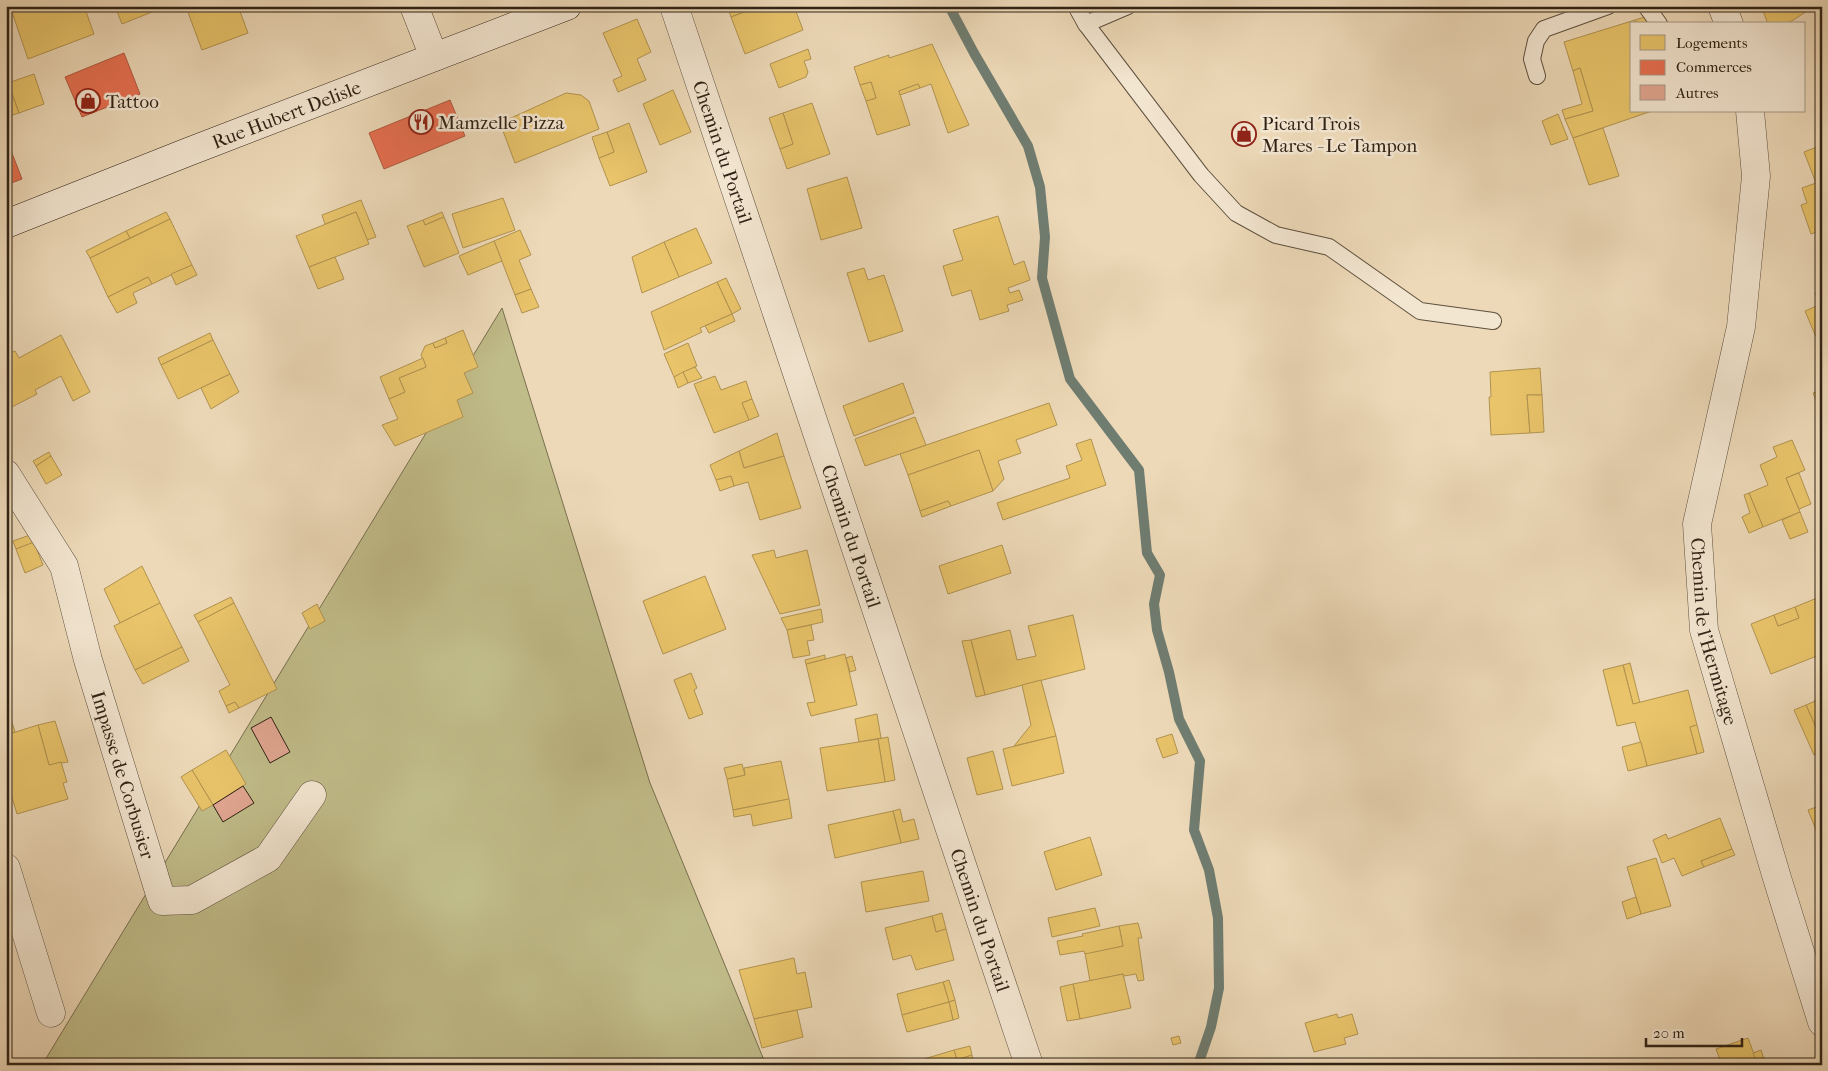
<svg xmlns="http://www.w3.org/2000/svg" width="1828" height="1071" font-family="'IM FELL French Canon',serif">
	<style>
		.green { fill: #c0bc89; stroke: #786f4f }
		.homes { fill: #e9c46a; stroke: #b19350 }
		.shops { fill: #e76f51; stroke: #b0583f }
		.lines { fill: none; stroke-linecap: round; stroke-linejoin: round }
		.stream { stroke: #6f7d71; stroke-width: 10 }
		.building { fill: #e1a691; stroke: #2f2215 }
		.service-casing { stroke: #5e503e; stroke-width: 18 }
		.minor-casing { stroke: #5e503e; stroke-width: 29 }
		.secondary-casing { stroke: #2f2215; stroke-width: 29 }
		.service { stroke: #f3e6d1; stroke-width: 16 }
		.minor { stroke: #f3e6d1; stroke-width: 28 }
		.secondary { stroke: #f3e6d1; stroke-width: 28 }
		.labels { text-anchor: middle; stroke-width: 5; stroke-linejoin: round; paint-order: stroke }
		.poi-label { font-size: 19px; fill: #2f2215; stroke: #f3e6d1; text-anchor: start }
		.street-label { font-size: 19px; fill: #2f2215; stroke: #f3e6d1 }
	</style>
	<rect width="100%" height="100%" fill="#edd9b8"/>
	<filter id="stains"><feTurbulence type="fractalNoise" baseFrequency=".004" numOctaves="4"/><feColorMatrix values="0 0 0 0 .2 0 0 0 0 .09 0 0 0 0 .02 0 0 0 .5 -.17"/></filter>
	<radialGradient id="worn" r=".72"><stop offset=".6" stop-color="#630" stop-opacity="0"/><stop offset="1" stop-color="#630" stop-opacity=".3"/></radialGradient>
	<path class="green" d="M502,308L650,783L766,1065H42Z"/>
	<g class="homes">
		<path d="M18,6H84L94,34L28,59L11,9Z"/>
		<path d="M115,6H167L122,24Z"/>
		<path d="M238,6L248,33L202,50L186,7Z"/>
		<path d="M740,6H760L731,17L729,11Z"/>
		<path d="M760,6H794L803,30L745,54L731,17Z"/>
		<path d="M1761,6H1815L1787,24H1768Z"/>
		<path d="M1648,16L1650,24H1637L1635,20Z"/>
		<path d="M637,19L651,52L637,59L646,80L618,92L613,80L622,76L603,33Z"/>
		<path d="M1635,20L1637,24H1632V111H1652L1573,138L1565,119L1593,111L1580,68L1573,71L1564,42Z"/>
		<path d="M932,44L969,125L948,133L931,84L920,88L918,84L899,91L910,125L877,135L866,101L876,98L871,82L860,85L854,67L889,55V58Z"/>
		<path d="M808,49L811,59L804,61L808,72L806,77L779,88L770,64Z"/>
		<path d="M1580,68L1593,111L1565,119L1562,110L1582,104L1573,71Z"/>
		<path d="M34,74L44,104L19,113L8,83Z"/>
		<path d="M871,82L876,98L866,101L860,85Z"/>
		<path d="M8,83L19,113L6,117V84Z"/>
		<path d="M918,84L920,88L900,95L899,91Z"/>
		<path d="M673,90L691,132L660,145L643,104Z"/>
		<path d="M566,93L581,95L589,101L599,129L515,163L500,123Z"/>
		<path d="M812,103L830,154L787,169L780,149L793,144L783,113Z"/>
		<path d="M783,113L793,144L780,149L769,118Z"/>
		<path d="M1558,114L1568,139L1551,145L1542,121Z"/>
		<path d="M629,123L647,172L610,186L599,158L614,152L607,132Z"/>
		<path d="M1603,128L1619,176L1589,185L1573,138Z"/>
		<path d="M607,132L614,152L599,158L592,137Z"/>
		<path d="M1822,145V230L1811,234L1801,205L1807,203L1802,188L1816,183L1804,152Z"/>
		<path d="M847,177L862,228L821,240L807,189Z"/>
		<path d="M503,198L515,230L463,248L452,214Z"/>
		<path d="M361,200L376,237L367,240L356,212L325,224L322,215Z"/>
		<path d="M166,212L170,219L130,238L126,231Z"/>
		<path d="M356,212L369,244L309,267L296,236Z"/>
		<path d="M442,212L444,217L425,225L423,220Z"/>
		<path d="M998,216L1014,265L1024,261L1030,280L1008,288L1010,293L1019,290L1023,300L1007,305L1009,311L980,320L971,290L952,296L943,266L963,260L953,230Z"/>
		<path d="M444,217L459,253L424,267L407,226L423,220L425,225Z"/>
		<path d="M170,219L192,265L152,284L148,277L108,297L90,258Z"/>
		<path d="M696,228L712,263L679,277L664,242Z"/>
		<path d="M520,230L531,255L519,260L531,289L515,295L494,241Z"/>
		<path d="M126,231L130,238L90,258L86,251Z"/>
		<path d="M494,241L502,261L468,275L459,256Z"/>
		<path d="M664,242L679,277L642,293L632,257Z"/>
		<path d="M335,257L344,279L318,289L309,267Z"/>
		<path d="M192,265L197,275L176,285L171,274Z"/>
		<path d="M864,268L868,280L884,275L903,331L869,342L847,273Z"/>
		<path d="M148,277L152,284L133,293L137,303L117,313L108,297Z"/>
		<path d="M726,278L741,309L732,314L717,282Z"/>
		<path d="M717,282L732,314L700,328L702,332L664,350L651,312Z"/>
		<path d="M531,289L539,307L522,313L515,295Z"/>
		<path d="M1822,290V334L1816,337L1805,311L1821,304L1815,293Z"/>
		<path d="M732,314L735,321L709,333L705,326Z"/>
		<path d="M463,330L478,367L464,373L473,393L457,400L463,417L395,446L382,425L398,419L389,399L405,392L399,378L426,367L421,355L425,346L433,343L435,348L447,343L445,338Z"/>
		<path d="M210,333L213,340L161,365L158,358Z"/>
		<path d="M61,335L90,392L73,401L61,376L35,390L37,394L10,408L11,412L9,419L6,420V355L15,351L19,358Z"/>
		<path d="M445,338L447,343L435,348L433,343Z"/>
		<path d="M213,340L230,374L178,399L161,365Z"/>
		<path d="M688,343L697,366L674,377L664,354Z"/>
		<path d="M423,358L426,367L399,378L405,392L389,399L380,377Z"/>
		<path d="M695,367L702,378L688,383L683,372Z"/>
		<path d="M1540,368L1542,395H1527L1530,433L1491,435L1489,397H1491L1490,372Z"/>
		<path d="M683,372L688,383L678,388L674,377Z"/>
		<path d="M230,374L239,392L211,409L201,388Z"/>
		<path d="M715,376L721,390L746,381L752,399L742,403L749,420L714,433L694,384Z"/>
		<path d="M903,383L914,413L854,436L843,406Z"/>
		<path d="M1822,390V403L1818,405L1813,393Z"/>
		<path d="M1527,395H1542L1544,432L1530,433Z"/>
		<path d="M752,399L759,416L749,420L742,403Z"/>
		<path d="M1049,403L1057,425L1016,440L1021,453L998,461L1004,479L993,491L979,450L908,475L900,454Z"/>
		<path d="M915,417L926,445L865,466L855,439Z"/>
		<path d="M777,433L784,456L744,468L739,451Z"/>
		<path d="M1091,439L1106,485L1003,520L997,503L1070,478L1066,466L1082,460L1076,444Z"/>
		<path d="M1792,440L1805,470L1786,478L1800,512L1763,527L1749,493L1768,485L1760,465L1777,457L1773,447Z"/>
		<path d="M979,450L993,491L951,506L948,501L920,511L908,475Z"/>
		<path d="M739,451L744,468L784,456L801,508L760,520L748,482L734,486L731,476L716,480L710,465Z"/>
		<path d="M49,452L51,456L36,466L33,461Z"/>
		<path d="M51,456L62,475L46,484L36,466Z"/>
		<path d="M1799,473L1811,504L1799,509L1786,478Z"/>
		<path d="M731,476L734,486L720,491L716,480Z"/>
		<path d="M1749,493L1763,527L1749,533L1742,517L1750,513L1744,495Z"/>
		<path d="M948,501L951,506L922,517L920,511Z"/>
		<path d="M1800,512L1808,532L1790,539L1782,520Z"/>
		<path d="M30,535L33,543L16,549L13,541Z"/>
		<path d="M6,540L12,555L6,557Z"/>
		<path d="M34,542L43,565L25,573L16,549Z"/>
		<path d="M1002,545L1011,573L948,594L939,566Z"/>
		<path d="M774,550L776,558L807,550L820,605L780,614L752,555Z"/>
		<path d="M142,566L160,603L120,623L104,589Z"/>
		<path d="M705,576L726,629L663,654L643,601Z"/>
		<path d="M231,597L234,603L198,622L194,615Z"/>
		<path d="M1817,598L1822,610V654L1771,674L1751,624L1774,615L1778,626L1799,618L1795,607Z"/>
		<path d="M160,603L182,647L135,670L114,626Z"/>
		<path d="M234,603L277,689L239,708L235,702L226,706L219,691L230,685L198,622Z"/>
		<path d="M317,604L325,621L310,629L302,613Z"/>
		<path d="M1795,607L1799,618L1778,626L1774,615Z"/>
		<path d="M821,609L823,622L787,630L781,618Z"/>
		<path d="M1073,615L1085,669L985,695L971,640L1010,630L1017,660L1036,656L1028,626Z"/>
		<path d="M811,625L814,640L807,641L810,655L793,658L787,630Z"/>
		<path d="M971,640L985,695L976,697L962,641Z"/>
		<path d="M182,647L189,661L143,684L135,670Z"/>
		<path d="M845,654L857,705L811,716L807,703L815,702L806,664Z"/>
		<path d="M825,655V659L806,664L805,660Z"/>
		<path d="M852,656L856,670L850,672L846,658Z"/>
		<path d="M1630,663L1640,703L1633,704L1623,665Z"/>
		<path d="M1623,665L1633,704L1688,690L1697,725L1690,727L1697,754L1647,766L1635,722L1617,726L1603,670Z"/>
		<path d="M691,673L697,688L694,690L703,714L689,719L674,680Z"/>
		<path d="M1041,680L1056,736L1014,746L1031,725L1022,685Z"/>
		<path d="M1822,698V741L1806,705Z"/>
		<path d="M235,702L239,708L229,713L226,706Z"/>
		<path d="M1806,705L1822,741V752L1814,755L1794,710Z"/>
		<path d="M9,712L15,732L6,735V713Z"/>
		<path d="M877,714L881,738L859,742L855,719Z"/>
		<path d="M55,721L68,762L49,765L38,725Z"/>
		<path d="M38,725L49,765L61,762L67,782L63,783L68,799L17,814L6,777V735Z"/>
		<path d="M1697,725L1704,752L1697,754L1690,727Z"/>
		<path d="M1172,734L1178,753L1163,758L1156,739Z"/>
		<path d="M1056,736L1064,773L1012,786L1003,749Z"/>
		<path d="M888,737L895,780L885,782L878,739Z"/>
		<path d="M878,739L885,782L827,791L820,748Z"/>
		<path d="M1641,742L1647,766L1628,771L1622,747Z"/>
		<path d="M226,750L246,784L213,805L192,770Z"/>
		<path d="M993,751L1003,789L977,795L967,758Z"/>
		<path d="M781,761L789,799L733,810L727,779L745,775L744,768Z"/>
		<path d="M742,764L745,775L727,779L724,768Z"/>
		<path d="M192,770L213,805L202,811L181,777Z"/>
		<path d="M789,799L792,818L753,826L751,814L734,817L733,810Z"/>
		<path d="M1822,805V845L1808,810Z"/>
		<path d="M900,809L903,822L914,819L919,839L901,843L893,811Z"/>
		<path d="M893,811L901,843L835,858L828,825Z"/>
		<path d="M1720,818L1732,849L1701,861L1704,867L1682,876L1674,858L1662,863L1653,840L1666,834L1668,839Z"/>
		<path d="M1090,837L1102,875L1056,890L1044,852Z"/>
		<path d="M1732,849L1735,855L1704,867L1701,861Z"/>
		<path d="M1656,858L1671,906L1641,914L1627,867Z"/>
		<path d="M923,871L929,901L866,912L861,882Z"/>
		<path d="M1636,897L1641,914L1627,919L1622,902Z"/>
		<path d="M1095,908L1100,926L1052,937L1048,918Z"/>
		<path d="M942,913L946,929L936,932L932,916Z"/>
		<path d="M932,916L936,932L946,929L954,960L916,970L911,955L893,960L885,928Z"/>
		<path d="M1138,923L1142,938H1138L1144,980L1138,981L1136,974L1124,976L1123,974L1090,981L1085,953L1123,946L1119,926Z"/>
		<path d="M1119,926L1123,946L1085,954L1084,951L1060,955L1057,941L1083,936L1082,934Z"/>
		<path d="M794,958L797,974L805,972L812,1007L754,1019L739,970Z"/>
		<path d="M1123,974L1131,1008L1080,1019L1073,984Z"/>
		<path d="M949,980L955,1000L949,1002L943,982Z"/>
		<path d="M943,982L949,1002L902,1015L897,994Z"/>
		<path d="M1073,984L1080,1019L1067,1021L1060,987Z"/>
		<path d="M955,1000L959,1018L953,1020L949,1002Z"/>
		<path d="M949,1002L953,1020L907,1032L902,1015Z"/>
		<path d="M797,1010L803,1037L762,1048L754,1019Z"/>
		<path d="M1337,1014L1338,1018L1352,1014L1358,1034L1344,1038L1346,1044L1314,1052L1305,1023Z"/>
		<path d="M1179,1036L1181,1043L1173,1045L1171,1038Z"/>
		<path d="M1748,1038L1758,1065H1722L1716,1049Z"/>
		<path d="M970,1046L972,1055L957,1060L954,1050Z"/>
		<path d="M954,1050L957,1060L972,1055L974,1065H911L924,1061V1059Z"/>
		<path d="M1761,1050L1766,1065H1758L1753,1053Z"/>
	</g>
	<g class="shops">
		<path d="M124,53L140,94L82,117L65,77Z"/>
		<path d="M450,100L465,136L384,169L369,133Z"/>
		<path d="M10,148L22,179L6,185V149Z"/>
	</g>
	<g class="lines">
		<path class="stream" d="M949,6L974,53L1028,146L1040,187L1045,237L1042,278L1070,379L1139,470L1147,553L1160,575L1154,604L1157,630L1169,672L1179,719L1200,761L1194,830L1209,870L1218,918L1219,988L1211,1027L1198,1065"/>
	</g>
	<g class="building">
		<path d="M271,717L290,752L270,763L251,728Z"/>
		<path d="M243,786L254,803L223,822L213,805Z"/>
	</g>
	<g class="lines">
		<defs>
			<g id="service">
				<path d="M1076,6L1086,24L1201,175L1236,213L1276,235L1329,247L1420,311L1493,321"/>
				<path d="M1646,6L1659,24"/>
				<path d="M1086,24L1128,6"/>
				<path d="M1537,76L1532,59L1536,41L1544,29L1608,6"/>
			</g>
			<g id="minor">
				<path d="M414,6L434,57"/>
				<path id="s1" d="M674,6L1029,1065"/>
				<path d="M1722,6L1729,24"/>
				<path id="s2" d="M1750,111L1756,176L1741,327L1697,524L1704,630L1777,878L1822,1022"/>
				<path id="s3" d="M6,474L64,566L88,660L162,901L192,900L268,858L312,795"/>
				<path d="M6,868L51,1013"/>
			</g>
			<g id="secondary">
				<path id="s4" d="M6,224L188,152L567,6"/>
			</g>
		</defs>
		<use href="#service" class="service-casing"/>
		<use href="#minor" class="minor-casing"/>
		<use href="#secondary" class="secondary-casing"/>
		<use href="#service" class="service"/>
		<use href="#minor" class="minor"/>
		<use href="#secondary" class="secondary"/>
	</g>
	<defs>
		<symbol id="shop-ring" viewBox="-11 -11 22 22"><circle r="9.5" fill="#f3e6d1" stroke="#8f2418" stroke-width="1.5"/><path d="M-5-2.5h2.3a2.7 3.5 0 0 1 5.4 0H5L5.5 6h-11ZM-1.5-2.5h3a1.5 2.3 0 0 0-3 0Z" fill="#8f2418"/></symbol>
		<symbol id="restaurant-ring" viewBox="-11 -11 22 22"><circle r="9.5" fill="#f3e6d1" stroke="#8f2418" stroke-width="1.5"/><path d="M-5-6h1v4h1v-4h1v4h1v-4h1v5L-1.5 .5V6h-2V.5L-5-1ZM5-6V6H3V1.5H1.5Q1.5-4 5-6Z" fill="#8f2418"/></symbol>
	</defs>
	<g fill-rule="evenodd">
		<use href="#shop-ring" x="74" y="87" width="28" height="28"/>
		<use href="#restaurant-ring" x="407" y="108" width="28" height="28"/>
		<use href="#shop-ring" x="1230" y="120" width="28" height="28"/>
	</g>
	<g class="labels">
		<g class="poi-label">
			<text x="106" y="108">Tattoo</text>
			<text x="438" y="129">Mamzelle Pizza</text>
			<text x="1262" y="130">Picard Trois<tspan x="1262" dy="22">Mares - Le Tampon</tspan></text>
		</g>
		<g class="street-label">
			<text dy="7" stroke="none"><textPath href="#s4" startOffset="301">Rue Hubert Delisle</textPath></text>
			<text dy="7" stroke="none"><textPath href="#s1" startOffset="154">Chemin du Portail</textPath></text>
			<text dy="7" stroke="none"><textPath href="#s1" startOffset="559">Chemin du Portail</textPath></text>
			<text dy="7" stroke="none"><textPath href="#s2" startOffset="528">Chemin de l'Hermitage</textPath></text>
			<text dy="7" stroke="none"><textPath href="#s3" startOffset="326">Impasse de Corbusier</textPath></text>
			<text dy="7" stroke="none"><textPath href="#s1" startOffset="964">Chemin du Portail</textPath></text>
		</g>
	</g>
	<rect width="1828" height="1071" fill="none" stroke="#edd9b8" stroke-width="25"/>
	<rect x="8" y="8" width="1813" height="1056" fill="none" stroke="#2f2215" stroke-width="2.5"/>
	<rect x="12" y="12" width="1803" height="1046" fill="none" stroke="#2f2215"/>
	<rect x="1630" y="22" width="175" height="90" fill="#f3e6d1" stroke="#a59886"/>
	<rect x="1640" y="35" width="25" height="15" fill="#e9c46a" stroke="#a59886"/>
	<text x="1676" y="48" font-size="15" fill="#2f2215">Logements</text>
	<rect x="1640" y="60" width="25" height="15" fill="#e76f51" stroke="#a59886"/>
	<text x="1676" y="72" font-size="15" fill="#2f2215">Commerces</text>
	<rect x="1640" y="85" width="25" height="15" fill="#e1a691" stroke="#a59886"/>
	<text x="1676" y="98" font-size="15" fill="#2f2215">Autres</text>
	<path d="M1646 1038v8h96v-8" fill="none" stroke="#2f2215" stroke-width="2.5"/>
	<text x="1653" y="1038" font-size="15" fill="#2f2215" stroke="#f3e6d1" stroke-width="4" paint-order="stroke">20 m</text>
	<rect width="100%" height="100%" filter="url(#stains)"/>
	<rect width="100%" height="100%" fill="url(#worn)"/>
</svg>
